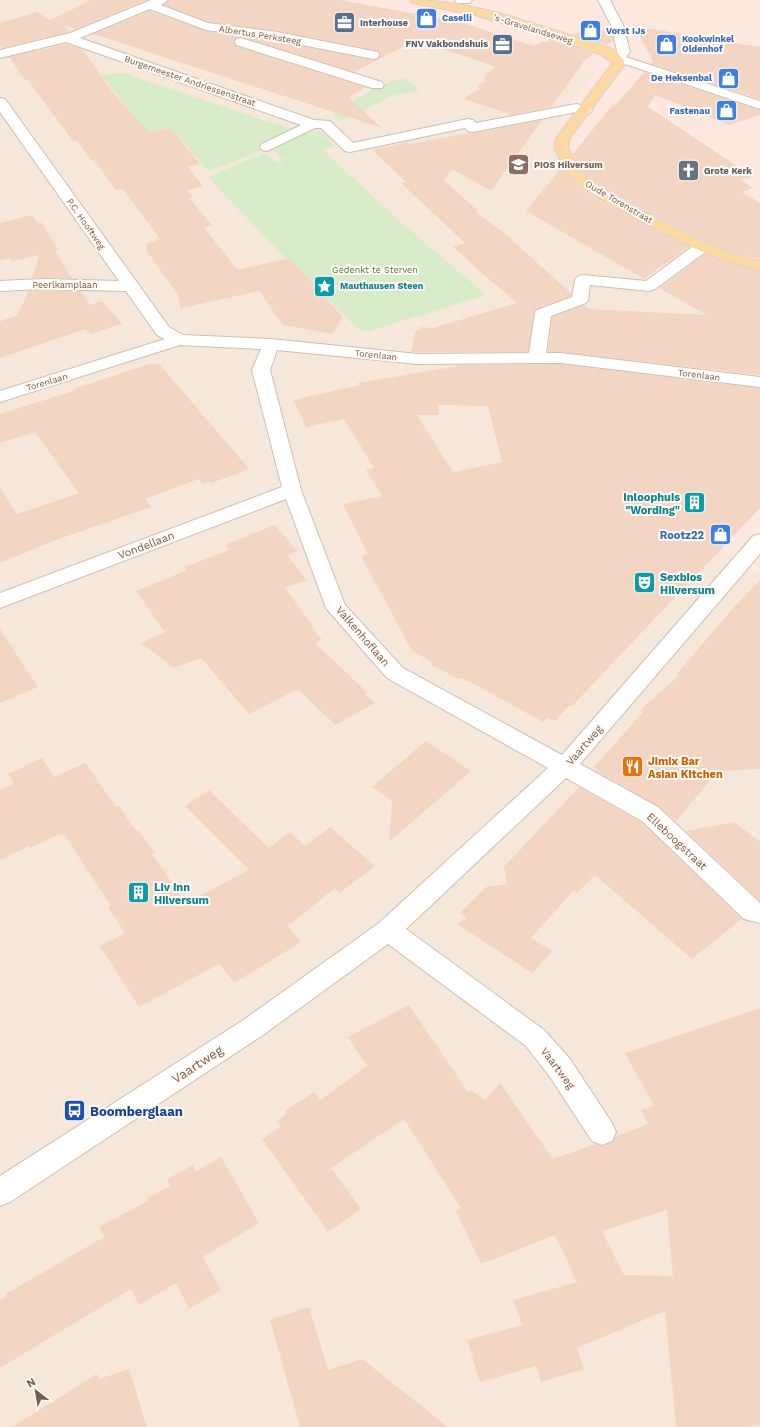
<svg xmlns="http://www.w3.org/2000/svg" width="760" height="1427" font-family="'Work Sans',sans-serif">
	<style>
		.residential { fill: #f5e8da }
		.commercial { fill: #fde8e0 }
		.green { fill: #d8ecc9 }
		.building { fill: #f3d5c3; fill-rule: evenodd }
		.lines { fill: none; stroke-linecap: round; stroke-linejoin: round }
		.minor-casing { stroke: #d1beb0; stroke-width: 2 }
		.major-casing { stroke: #dad1cd; stroke-width: 2 }
		.minor { fill: #fff; fill-rule: evenodd }
		.major { fill: #fbd9a5; fill-rule: evenodd }
		.labels { text-anchor: middle; stroke-width: 4; stroke-linejoin: round; paint-order: stroke }
		.far-shop-label { font-size: 9px; font-weight: bold; fill: #366cbe; stroke: #fffaf3; text-anchor: start }
		.far-service-label { font-size: 9px; font-weight: bold; fill: #4e5e75; stroke: #fffaf3; text-anchor: start }
		.far-street-label { font-size: 9px; fill: #7a5c4d; stroke: #fffaf3 }
		.far-education-label { font-size: 9px; font-weight: bold; fill: #785e54; stroke: #fffaf3; text-anchor: start }
		.far-worship-label { font-size: 9px; font-weight: bold; fill: #5b616d; stroke: #fffaf3; text-anchor: start }
		.far-park-label { font-size: 9px; fill: #537a41; stroke: #fffaf3 }
		.far-culture-label { font-size: 9px; font-weight: bold; fill: #0d838f; stroke: #fffaf3; text-anchor: start }
		.culture-label { font-size: 11px; font-weight: bold; fill: #0d838f; stroke: #fffaf3; text-anchor: start }
		.shop-label { font-size: 11px; font-weight: bold; fill: #366cbe; stroke: #fffaf3; text-anchor: end }
		.street-label { font-size: 11px; fill: #7a5c4d; stroke: #fffaf3 }
		.food-label { font-size: 11px; font-weight: bold; fill: #c56008; stroke: #fffaf3; text-anchor: start }
		.near-street-label { font-size: 13px; fill: #7a5c4d; stroke: #fffaf3 }
		.near-transit-label { font-size: 13px; font-weight: bold; fill: #164399; stroke: #fffaf3; text-anchor: start }
	</style>
	<rect width="100%" height="100%" fill="#fdf6ec"/>
	<rect class="residential" x="0" y="0" width="760" height="1427"/>
	<path class="commercial" d="M288,0H760V574L703,540L751,425L756,359L708,305L572,220L554,137L571,102L596,73L444,26Z"/>
	<g class="green">
		<path d="M126,73L143,80L291,129L259,144L264,149L223,166L209,171L170,128L147,132L101,75Z"/>
		<path d="M405,78L419,90L392,96L364,110L366,113L358,115V116L340,120L332,116C355,99 377,84 405,78Z"/>
		<path d="M320,131L335,146L323,150L395,217L486,295L366,332L360,330L288,261L208,177L265,153L276,162L284,161L272,149L301,134Z"/>
	</g>
	<g class="building">
		<path d="M91,0H147L76,29L64,25L69,32L2,48L0,45V23L37,12L50,20Z"/>
		<path d="M169,0H340L460,22L534,46L542,41L546,42L551,40L594,54L585,60L551,107L512,115L464,99L480,88L476,87L486,80L483,79L488,75L485,74L496,67L416,40L354,72L241,37L235,39L234,42L236,46L365,87L349,98L382,128L93,34L150,11L206,31L277,41L373,60L378,59L380,55L378,51L277,31L208,22L164,5Z"/>
		<path d="M634,26L760,47V99L651,64L653,61Z"/>
		<path d="M590,27L612,34L613,41L606,45L573,35Z"/>
		<path d="M66,44L82,49L112,91L149,132L170,128L200,164L188,167L203,186L187,190L193,197L189,198L212,225L204,228L238,270L289,258L343,317L332,334L283,325L259,291L181,308L177,293L145,249L148,248L145,244L160,239L123,189L116,190L94,160H91L77,141L72,140L28,80H25L9,57Z"/>
		<path d="M644,72L760,110V115L729,125L655,95L648,107L752,176L741,180L753,188L742,192L760,203V259L731,252L696,237L624,200L592,180L581,170L573,154L613,104L616,105Z"/>
		<path d="M542,120L491,191L452,169L444,180L477,210L476,212L504,233L571,293V296L536,309L534,313L528,352H411L416,330L420,331V327L433,328L517,303L482,273L453,247L465,243L401,183L406,182L372,150L407,142L408,144Z"/>
		<path d="M562,167L566,174L580,188L612,208L689,247L644,279L526,211Z"/>
		<path d="M27,216H33L37,222L42,223L59,251H55L72,278H32L39,255L12,261L10,258L0,260V223Z"/>
		<path d="M705,254L719,260L760,272V375L561,352H548L552,317L584,305L589,309L707,315L659,288Z"/>
		<path d="M43,290L81,291L90,305L102,301L122,324L90,334L86,329L0,358V321L16,316L25,300L28,291Z"/>
		<path d="M149,364H159L249,469L212,483L210,481L202,483L199,479L145,499L151,507L56,540L0,563V488L17,514L79,493L35,432L0,443V414L73,391L74,389Z"/>
		<path d="M561,364L760,388V508L572,706L570,705L555,721L548,718L543,722L472,683L460,678L459,679L445,672L430,664L432,662L412,651L361,556L368,554L343,504L382,496L366,470L374,468L344,419L306,427L293,400L360,385L357,383L464,365ZM438,405L488,406L502,462L453,472L417,415H439Z"/>
		<path d="M275,525L297,551L287,555L307,580L285,588L314,627L312,628L322,640L315,643L368,693L365,694L375,703L335,725L298,689L249,714L201,658L174,668L141,643L165,632L136,591L187,570L185,567L229,550L225,545Z"/>
		<path d="M760,580V769L718,771L676,821L659,806L595,770L597,769L594,767L643,712L639,711L680,675L677,674L733,608Z"/>
		<path d="M0,629L38,687L0,703Z"/>
		<path d="M426,741L471,771L389,842L392,801L372,787Z"/>
		<path d="M42,758L54,777L85,763L116,807L119,806L136,831H139L155,853L152,854L186,903L249,870L185,806L209,790L269,848L290,832L305,846L330,827L375,866L340,893L335,888L288,926L301,942L241,979L234,982L219,964L139,1007L100,946L125,933L108,907L111,906L64,834L61,836L60,834L30,848L29,846L0,860V790L14,783L8,774Z"/>
		<path d="M579,787L641,822L742,919L692,959L595,875L577,893L574,890L531,938L552,951L532,973L457,924L467,918L460,913L486,887L507,884L504,867Z"/>
		<path d="M734,822L760,842V901L686,831Z"/>
		<path d="M409,1005L468,1092L471,1090L485,1100L500,1083L553,1159L595,1144L603,1146L613,1142L616,1136L648,1124L641,1110L654,1106L625,1053L760,1008V1425L744,1427H676L665,1311L577,1348L584,1369L541,1382L536,1366L480,1382L467,1340L522,1325L513,1300L577,1282L555,1235L481,1264L456,1211L461,1208L404,1119L331,1168L361,1209L328,1232L262,1139L281,1126L277,1121L287,1114L285,1111L314,1092L320,1100L367,1066L348,1037ZM667,1210L673,1276L624,1275L602,1231Z"/>
		<path d="M221,1157L259,1223L203,1257L221,1290L189,1309L176,1283L139,1305L131,1289L0,1368V1300L7,1295L6,1294L104,1237L99,1227L148,1201L147,1198L170,1186L167,1179L193,1165L196,1171Z"/>
		<path d="M309,1307L328,1370L362,1359L448,1427H300L270,1320Z"/>
		<path d="M129,1369L147,1427H12L97,1374L99,1379Z"/>
	</g>
	<g class="lines">
		<defs>
			<g id="minor">
				<path d="M151,0H168L161,5L208,23L277,32L378,52L379,55L378,58L373,59L277,40L206,30L150,9L80,38L314,120L330,121L353,143L468,119L473,120L476,123L576,104L590,107L592,110L590,113L585,114L576,112L473,132L468,131L465,128L350,152L345,151L321,128H315L267,151L262,150L260,147L262,144L301,125L66,42L0,58V50L70,33Z"/>
				<path d="M455,0H472L470,3H457Z"/>
				<path d="M598,0H610L623,25L630,52L626,57L760,101V109L628,65L611,62L610,59L617,51L611,25Z"/>
				<path d="M241,38L382,82L384,85L382,88H372L236,45L235,42L236,39Z"/>
				<path d="M0,98L5,99L169,327L183,335L271,339L418,354L529,353L535,313L537,310L572,297L575,280L577,277L583,275L646,281L696,244L702,242L708,244L710,247L708,250L655,289L649,291L590,285L588,300L586,303L551,316L546,353H561L760,377V387L561,363L418,364L277,350L270,370L301,490L345,605L403,668L562,755L753,536L760,534V554L580,764L658,807L760,903V923L744,919L642,821L566,778L406,929L544,1030L570,1059L612,1123L616,1132L612,1141L602,1145L592,1141L550,1077L526,1046L388,944L263,1035L10,1202L0,1206V1176L245,1019L379,923L548,768L387,678L326,608L286,499L0,608V593L282,487L252,370L261,349L180,345L0,402V391L165,339L157,335L126,291L43,289L0,291V281L43,279L119,281L0,112Z"/>
			</g>
			<path id="major" d="M410,0C478,0 545,28 610,48L617,52L624,61V65L570,138L568,148L580,171L591,181L623,201L695,238L731,253L760,261V271L719,259L685,244L613,207L581,187L567,173L554,148L556,138L611,65V62L600,54L475,15L412,3Z"/>
		</defs>
		<use href="#minor" class="minor-casing"/>
		<use href="#major" class="major-casing"/>
		<use href="#minor" class="minor"/>
		<use href="#major" class="major"/>
	</g>
	<defs>
		<symbol id="shop-square" viewBox="-11 -11 22 22"><rect x="-9" y="-9" width="18" height="18" rx="4" fill="#3f7fe0" stroke="#fffaf3"/><path d="M-5-2.5h2.3a2.7 3.5 0 0 1 5.4 0H5L5.5 6h-11ZM-1.5-2.5h3a1.5 2.3 0 0 0-3 0Z" fill="#fff"/></symbol>
		<symbol id="office-square" viewBox="-11 -11 22 22"><rect x="-9" y="-9" width="18" height="18" rx="4" fill="#5c6f8a" stroke="#fffaf3"/><path d="M-6-3h4V-5.5h4V-3h4V5H-6ZM-1-4.5V-3h2v-1.5ZM-6 0V1H6V0Z" fill="#fff"/></symbol>
		<symbol id="school-square" viewBox="-11 -11 22 22"><rect x="-9" y="-9" width="18" height="18" rx="4" fill="#8d6e63" stroke="#fffaf3"/><path d="M0-5L7-2L0 1L-7-2ZM-4 1L0 2.5L4 1V4Q0 6-4 4Z" fill="#fff"/></symbol>
		<symbol id="church-square" viewBox="-11 -11 22 22"><rect x="-9" y="-9" width="18" height="18" rx="4" fill="#6b7280" stroke="#fffaf3"/><path d="M-1.2-6h2.4v3.5h3.3v2.4h-3.3V6h-2.4V-.1h-3.3v-2.4h3.3Z" fill="#fff"/></symbol>
		<symbol id="sight-square" viewBox="-11 -11 22 22"><rect x="-9" y="-9" width="18" height="18" rx="4" fill="#0f9aa8" stroke="#fffaf3"/><path d="M0-6L1.8-2.2L6-1.7L2.9 1.2L3.7 5.4L0 3.3L-3.7 5.4L-2.9 1.2L-6-1.7L-1.8-2.2Z" fill="#fff"/></symbol>
		<symbol id="building-square" viewBox="-11 -11 22 22"><rect x="-9" y="-9" width="18" height="18" rx="4" fill="#0f9aa8" stroke="#fffaf3"/><path d="M-4-6H4V6H1V3H-1V6H-4ZM-2.5-4.3h1.7v1.8h-1.7ZM.8-4.3h1.7v1.8H.8ZM-2.5-1h1.7V.8h-1.7ZM.8-1h1.7V.8H.8Z" fill="#fff"/></symbol>
		<symbol id="theatre-square" viewBox="-11 -11 22 22"><rect x="-9" y="-9" width="18" height="18" rx="4" fill="#0f9aa8" stroke="#fffaf3"/><path d="M-5-5.5Q0-4 5-5.5V0Q5 5 0 6Q-5 5-5 0ZM-3.3-2.5H-1v1.5H-3.3ZM1-2.5H3.3v1.5H1ZM-2.8 1Q0 5.5 2.8 1Z" fill="#fff"/></symbol>
		<symbol id="restaurant-square" viewBox="-11 -11 22 22"><rect x="-9" y="-9" width="18" height="18" rx="4" fill="#e8710a" stroke="#fffaf3"/><path d="M-5-6h1v4h1v-4h1v4h1v-4h1v5L-1.5 .5V6h-2V.5L-5-1ZM5-6V6H3V1.5H1.5Q1.5-4 5-6Z" fill="#fff"/></symbol>
		<symbol id="bus-square" viewBox="-11 -11 22 22"><rect x="-9" y="-9" width="18" height="18" rx="4" fill="#1a4fb4" stroke="#fffaf3"/><path d="M-5-6H5V4H4V6H2V4H-2V6H-4V4H-5ZM-3.5-4V0h7V-4ZM-3.5 1.2v1.5H-2V1.2ZM2 1.2v1.5H3.5V1.2Z" fill="#fff"/></symbol>
	</defs>
	<g fill-rule="evenodd">
		<use href="#shop-square" x="414" y="6" width="25" height="25"/>
		<use href="#office-square" x="332" y="10" width="25" height="25"/>
		<use href="#shop-square" x="578" y="18" width="25" height="25"/>
		<use href="#office-square" x="490" y="32" width="25" height="25"/>
		<use href="#shop-square" x="654" y="32" width="25" height="25"/>
		<use href="#shop-square" x="716" y="66" width="25" height="25"/>
		<use href="#shop-square" x="714" y="98" width="25" height="25"/>
		<use href="#school-square" x="506" y="152" width="25" height="25"/>
		<use href="#church-square" x="676" y="158" width="25" height="25"/>
		<use href="#sight-square" x="312" y="274" width="25" height="25"/>
		<use href="#building-square" x="682" y="490" width="25" height="25"/>
		<use href="#shop-square" x="708" y="522" width="25" height="25"/>
		<use href="#theatre-square" x="632" y="570" width="25" height="25"/>
		<use href="#restaurant-square" x="620" y="754" width="25" height="25"/>
		<use href="#building-square" x="126" y="880" width="25" height="25"/>
		<use href="#bus-square" x="62" y="1098" width="25" height="25"/>
	</g>
	<g class="labels">
		<g class="far-shop-label">
			<text x="442" y="21">Caselli</text>
			<text x="606" y="34">Vorst IJs</text>
			<text x="682" y="42">Kookwinkel<tspan x="682" dy="10">Oldenhof</tspan></text>
			<text x="712" y="81" text-anchor="end">De Heksenbal</text>
			<text x="710" y="114" text-anchor="end">Fastenau</text>
		</g>
		<g class="far-service-label">
			<text x="360" y="26">Interhouse</text>
			<text x="488" y="47" text-anchor="end">FNV Vakbondshuis</text>
		</g>
		<g class="far-street-label">
			<text transform="translate(533 29) rotate(17)" y="3">'s-Gravelandseweg</text>
			<text transform="translate(260 35) rotate(9)" y="3">Albertus Perksteeg</text>
			<text transform="translate(190 81) rotate(19)" y="3">Burgemeester Andriessenstraat</text>
			<text transform="translate(619 202) rotate(30)" y="3">Oude Torenstraat</text>
			<text transform="translate(86 224) rotate(55)" y="3">P.C. Hooftweg</text>
			<text x="65" y="288">Peerlkamplaan</text>
			<text transform="translate(376 355) rotate(6)" y="3">Torenlaan</text>
			<text transform="translate(699 375) rotate(7)" y="3">Torenlaan</text>
			<text transform="translate(47 382) rotate(-17)" y="3">Torenlaan</text>
		</g>
		<g class="far-education-label">
			<text x="534" y="168">PIOS Hilversum</text>
		</g>
		<g class="far-worship-label">
			<text x="704" y="174">Grote Kerk</text>
		</g>
		<g class="far-park-label">
			<text x="375" y="273">Gedenkt te Sterven</text>
		</g>
		<g class="far-culture-label">
			<text x="340" y="289">Mauthausen Steen</text>
		</g>
		<g class="culture-label">
			<text x="680" y="501" text-anchor="end">Inloophuis<tspan x="680" dy="13">"Wording"</tspan></text>
			<text x="660" y="581">Sexbios<tspan x="660" dy="13">Hilversum</tspan></text>
			<text x="154" y="891">Liv Inn<tspan x="154" dy="13">Hilversum</tspan></text>
		</g>
		<g class="shop-label">
			<text x="704" y="539">Rootz22</text>
		</g>
		<g class="street-label">
			<text transform="translate(146 545) rotate(-21)" y="4">Vondellaan</text>
			<text transform="translate(363 636) rotate(49)" y="4">Valkenhoflaan</text>
			<text transform="translate(584 745) rotate(-49)" y="4">Vaartweg</text>
			<text transform="translate(677 841) rotate(43)" y="4">Elleboogstraat</text>
			<text transform="translate(558 1068) rotate(53)" y="4">Vaartweg</text>
		</g>
		<g class="food-label">
			<text x="648" y="765">Jimix Bar<tspan x="648" dy="13">Asian Kitchen</tspan></text>
		</g>
		<g class="near-street-label">
			<text transform="translate(197 1064) rotate(-33)" y="5">Vaartweg</text>
		</g>
		<g class="near-transit-label">
			<text x="90" y="1116">Boomberglaan</text>
		</g>
	</g>
	<g transform="translate(36 1391) rotate(329)" stroke="#fffaf3" stroke-width="3" paint-order="stroke">
	<path d="M0-3L7 15L0 10L-7 15Z" fill="#7a5c4d"/>
	<text y="-6" font-size="11" font-weight="bold" text-anchor="middle" fill="#7a5c4d">N</text>
	</g>
</svg>
